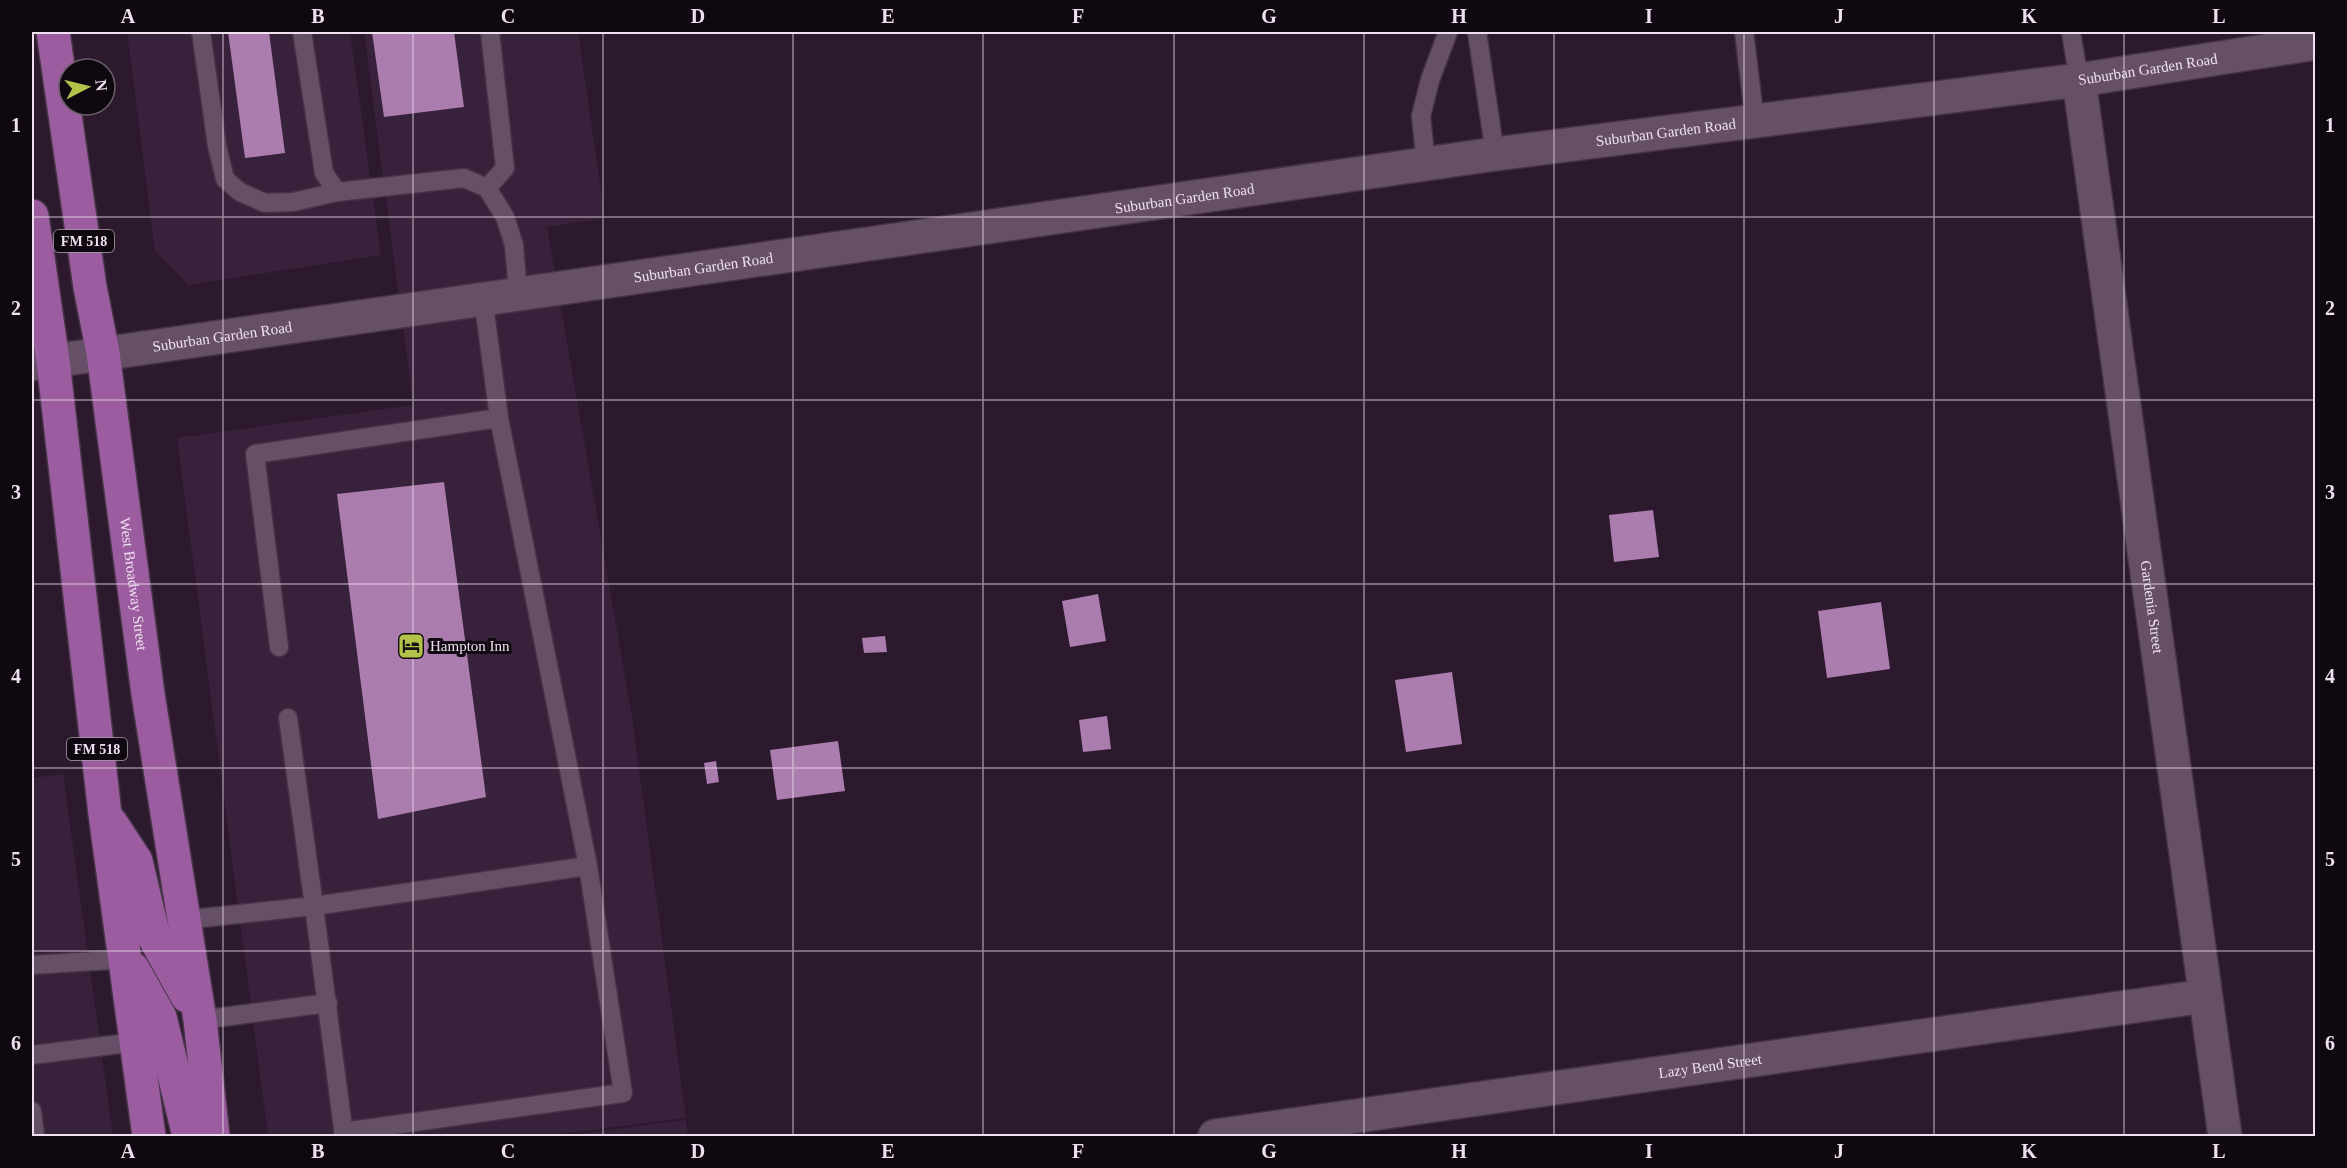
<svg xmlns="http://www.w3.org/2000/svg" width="2347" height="1168" font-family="Georgia,serif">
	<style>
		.built { fill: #38213a }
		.building { fill: #ab7cae }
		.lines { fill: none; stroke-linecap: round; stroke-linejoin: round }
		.service-casing { stroke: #443445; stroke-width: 21 }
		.minor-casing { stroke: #443445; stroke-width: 36 }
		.tertiary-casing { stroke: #443445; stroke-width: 36 }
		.primary-casing { stroke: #443445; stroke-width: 36 }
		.service { stroke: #665067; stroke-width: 18 }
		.minor { stroke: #665067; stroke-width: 33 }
		.tertiary { stroke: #665067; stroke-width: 33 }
		.primary { stroke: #9b5d9f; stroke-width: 33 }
		.grid { fill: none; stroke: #eee0ee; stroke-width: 1.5; stroke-opacity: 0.55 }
		.labels { text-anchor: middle; stroke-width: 6; stroke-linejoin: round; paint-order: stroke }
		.shield { fill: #100810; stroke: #ab9fab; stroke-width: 1.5 }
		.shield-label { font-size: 14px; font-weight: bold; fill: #eee0ee }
		.street-label { font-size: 15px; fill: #eee0ee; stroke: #100810 }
		.poi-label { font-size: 15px; fill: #eee0ee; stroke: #100810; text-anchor: start }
		.neatline { fill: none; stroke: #eee0ee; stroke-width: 2 }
		.grid-label { font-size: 20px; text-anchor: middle; font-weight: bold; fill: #eee0ee }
	</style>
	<rect width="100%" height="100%" fill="#2c192d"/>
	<g class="built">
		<path d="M127,32H350L381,255L188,285L155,251Z"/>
		<path d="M364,32H578L605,218L547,227L632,717L686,1118L544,1136H268L177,438L413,405Z"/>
		<path d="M63,774L113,1136H32V778Z"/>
		<path d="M686,1120L688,1136H563Z"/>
	</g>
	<g class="building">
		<path d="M228,32H269L285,153L245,158Z"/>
		<path d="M372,32H454L464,107L384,117Z"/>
		<path d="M444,482L486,797L378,819L337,494Z"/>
		<path d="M1653,510L1659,557L1614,562L1609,515Z"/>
		<path d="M1098,594L1106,641L1070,647L1062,601Z"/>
		<path d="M1881,602L1890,669L1827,678L1818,611Z"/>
		<path d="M885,636L887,652L864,653L862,638Z"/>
		<path d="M1452,672L1462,744L1406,752L1395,680Z"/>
		<path d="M1107,716L1111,749L1083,752L1079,720Z"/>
		<path d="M838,741L845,791L777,800L770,750Z"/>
		<path d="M716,761L719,782L707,784L704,763Z"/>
	</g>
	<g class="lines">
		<defs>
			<g id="service">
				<path d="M201,32L217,146L225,179L240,192L265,203L293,202L337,192"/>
				<path d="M302,32L324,173L337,192L464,178L487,188L505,217L514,245L518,292"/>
				<path d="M1477,32L1495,154"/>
				<path d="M1744,32L1755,122"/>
				<path d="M2071,32L2079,80"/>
				<path d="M1426,164L1421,116L1430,80L1448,32"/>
				<path d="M487,188L505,168L490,32"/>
				<path d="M279,647L255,454L499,418L483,297"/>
				<path d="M288,718L314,906L588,866L499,418"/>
				<path d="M183,920L314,906L344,1136"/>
				<path d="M32,965L127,959"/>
				<path d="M200,1020L328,1003"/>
				<path d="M32,1055L136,1042"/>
				<path d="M32,1111L35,1136"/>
				<path d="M343,1132L623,1093L588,866"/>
			</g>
			<g id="minor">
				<path id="s1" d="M2079,80L2225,1136"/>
				<path d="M32,364L53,361"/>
				<path id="s2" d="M1215,1136L2205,996"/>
			</g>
			<g id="tertiary">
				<path id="s3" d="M53,361L1495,154L2079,80L2316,43"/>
			</g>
			<g id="primary">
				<path id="s4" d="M53,32L90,287L103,353L148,694L200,1020L213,1136"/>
				<path d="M32,216L53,361L105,814L149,1136"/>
				<path d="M111,823L136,861L154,937L187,996"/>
				<path d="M133,969L160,1017L189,1136"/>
			</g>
		</defs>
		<use href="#service" class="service-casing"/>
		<use href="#minor" class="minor-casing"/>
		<use href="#tertiary" class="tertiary-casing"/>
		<use href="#primary" class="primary-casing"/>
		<use href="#service" class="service"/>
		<use href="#minor" class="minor"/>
		<use href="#tertiary" class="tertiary"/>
		<use href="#primary" class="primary"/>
	</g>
	<path class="grid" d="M223,32V1136M413,32V1136M603,32V1136M793,32V1136M983,32V1136M1174,32V1136M1364,32V1136M1554,32V1136M1744,32V1136M1934,32V1136M2124,32V1136M32,217H2316M32,400H2316M32,584H2316M32,768H2316M32,951H2316"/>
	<defs>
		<symbol id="hotel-square" viewBox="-11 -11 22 22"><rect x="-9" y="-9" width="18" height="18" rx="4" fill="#b5c24a" stroke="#100810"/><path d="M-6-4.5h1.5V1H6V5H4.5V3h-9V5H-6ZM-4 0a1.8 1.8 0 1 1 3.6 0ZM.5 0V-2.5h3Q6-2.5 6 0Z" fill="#111"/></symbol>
	</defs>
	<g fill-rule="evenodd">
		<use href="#hotel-square" x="396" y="631" width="30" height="30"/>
	</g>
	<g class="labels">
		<g class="shield">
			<rect x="54" y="230" width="60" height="22" rx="4.5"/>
			<rect x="67" y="738" width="60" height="22" rx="4.5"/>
		</g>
		<g class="shield-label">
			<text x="84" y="246">FM 518</text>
			<text x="97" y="754">FM 518</text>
		</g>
		<g class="street-label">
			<text dy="5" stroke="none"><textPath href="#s3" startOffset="2115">Suburban Garden Road</textPath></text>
			<text dy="5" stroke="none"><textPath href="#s3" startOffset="1629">Suburban Garden Road</textPath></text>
			<text dy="5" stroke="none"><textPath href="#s3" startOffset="1143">Suburban Garden Road</textPath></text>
			<text dy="5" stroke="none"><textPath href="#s3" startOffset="657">Suburban Garden Road</textPath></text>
			<text dy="5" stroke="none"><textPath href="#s3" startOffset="171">Suburban Garden Road</textPath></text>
			<text dy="5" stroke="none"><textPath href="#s4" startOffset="558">West Broadway Street</textPath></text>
			<text dy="5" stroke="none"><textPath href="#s1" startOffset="532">Gardenia Street</textPath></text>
			<text dy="5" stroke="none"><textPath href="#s2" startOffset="500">Lazy Bend Street</textPath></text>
		</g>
		<g class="poi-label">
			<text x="430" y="651">Hampton Inn</text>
		</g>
	</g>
	<rect width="2347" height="1168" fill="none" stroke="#100810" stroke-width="66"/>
	<g transform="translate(87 87) rotate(83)"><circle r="28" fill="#100810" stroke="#695e69" stroke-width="1.5"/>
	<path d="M0-4.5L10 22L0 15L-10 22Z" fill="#b5c24a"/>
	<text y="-9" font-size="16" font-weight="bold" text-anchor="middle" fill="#eee0ee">N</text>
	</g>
	<rect x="33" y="33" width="2281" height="1102" class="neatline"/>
	<g class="grid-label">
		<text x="128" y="23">A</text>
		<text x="318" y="23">B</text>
		<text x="508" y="23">C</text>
		<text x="698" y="23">D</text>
		<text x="888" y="23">E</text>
		<text x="1078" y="23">F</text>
		<text x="1269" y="23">G</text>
		<text x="1459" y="23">H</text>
		<text x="1649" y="23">I</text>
		<text x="1839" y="23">J</text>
		<text x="2029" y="23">K</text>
		<text x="2219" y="23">L</text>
		<text x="16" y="132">1</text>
		<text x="2330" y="132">1</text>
		<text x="16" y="315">2</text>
		<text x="2330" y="315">2</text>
		<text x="16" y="499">3</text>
		<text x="2330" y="499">3</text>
		<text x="16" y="683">4</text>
		<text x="2330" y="683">4</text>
		<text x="16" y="866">5</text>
		<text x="2330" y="866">5</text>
		<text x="16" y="1050">6</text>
		<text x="2330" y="1050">6</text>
		<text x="128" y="1158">A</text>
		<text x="318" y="1158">B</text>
		<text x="508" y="1158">C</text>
		<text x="698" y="1158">D</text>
		<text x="888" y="1158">E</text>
		<text x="1078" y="1158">F</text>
		<text x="1269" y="1158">G</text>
		<text x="1459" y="1158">H</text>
		<text x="1649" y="1158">I</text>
		<text x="1839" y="1158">J</text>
		<text x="2029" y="1158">K</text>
		<text x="2219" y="1158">L</text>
	</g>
</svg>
